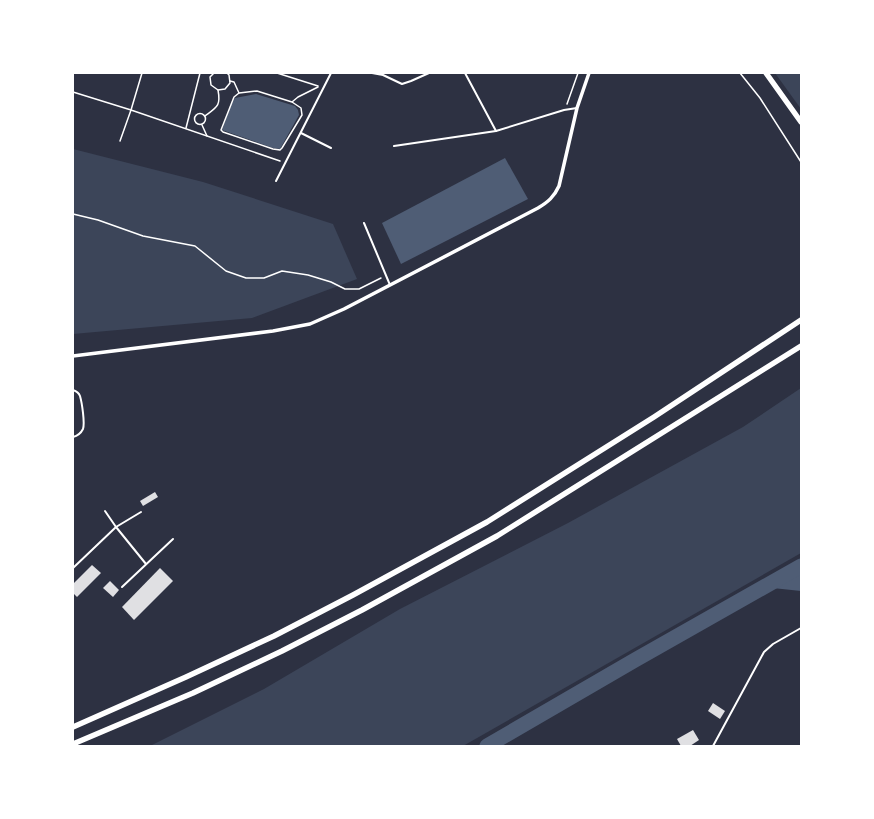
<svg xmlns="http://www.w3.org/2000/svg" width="874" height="819" font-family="Georgia,serif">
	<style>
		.green { fill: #3c4559 }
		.water { fill: #4f5d75 }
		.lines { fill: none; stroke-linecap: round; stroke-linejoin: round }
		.river { stroke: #4f5d75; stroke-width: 15 }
		.building { fill: #e0e0e3 }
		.path { stroke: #fff; stroke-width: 1.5 }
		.service { stroke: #fff; stroke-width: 2 }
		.minor { stroke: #fff; stroke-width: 3.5 }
		.primary { stroke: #fff; stroke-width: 5.5 }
	</style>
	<rect width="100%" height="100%" fill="#2d3142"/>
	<g class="green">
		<path d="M775,73H801V109Z"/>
		<path d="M73,149L203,182L333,224L357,279L252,318L73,334Z"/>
		<path d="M801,388V553L463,746H150L264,689L400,609L568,523L743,427Z"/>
	</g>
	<g class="water">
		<path d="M256,94L295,106L298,110L299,115L280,149L273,148L222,130L231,105L235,98Z"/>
		<path d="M505,158L528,199L401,264L382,223Z"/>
		<path d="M801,566V591L763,587Z"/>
	</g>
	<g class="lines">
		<path class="river" d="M487,746L635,660L801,566"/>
	</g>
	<g class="building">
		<path d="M155,492L158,497L143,506L140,501Z"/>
		<path d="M92,565L101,573L77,597L73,593V584Z"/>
		<path d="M160,568L173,581L134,620L122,607Z"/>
		<path d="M110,581L119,590L113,597L103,588Z"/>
		<path d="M713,703L725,711L720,719L708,711Z"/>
		<path d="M693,730L699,740L690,746H681L677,739Z"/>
	</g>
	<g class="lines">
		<g class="path">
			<path d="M214,73L210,77L211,85L218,90L225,89L230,83L229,75L227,73"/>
			<path d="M277,73L318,86"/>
			<path d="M740,73L760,98L801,162"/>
			<path d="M230,81L234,82L239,93"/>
			<path d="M73,92L131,110L280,161"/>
			<path d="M292,102L301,108L302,115L282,148L280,150L273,149L223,132L221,130L234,97L239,93L257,91L292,102L298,97L318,87"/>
			<path d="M567,104L578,73"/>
			<circle cx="200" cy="119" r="5.5"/>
			<path d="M205,116C217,107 221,106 218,90"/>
			<path d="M202,125L207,136"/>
			<path d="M186,128L200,73"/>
			<path d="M120,141L131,110L142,73"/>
			<path d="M73,214L98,220L143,236L195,246L226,271L246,278H264L282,271L308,275L331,282L345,289H359L381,278"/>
		</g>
		<g class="service">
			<path d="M372,73L383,75L402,84L411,81L429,73"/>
			<path d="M465,73L496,131"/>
			<path d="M301,133L331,148"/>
			<path d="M394,146L496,131L564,110L577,108"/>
			<path d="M276,181L331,73"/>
			<path d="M364,223L390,285"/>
			<path d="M73,390C76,391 79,393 80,396C82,403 85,423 83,429C81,433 77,436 73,437"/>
			<path d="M105,511L116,527L146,564"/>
			<path d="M73,568L116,527L141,512"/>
			<path d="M122,587L173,539"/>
			<path d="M713,746L764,652L773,644L801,628"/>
		</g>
		<path class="minor" d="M73,356L273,331L310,324L344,309L538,208C548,202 554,197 559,186L577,108L589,73"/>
		<g class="primary">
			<path d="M766,73L801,122"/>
			<path d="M73,727L186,677L274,636L353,595L487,522L654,417L801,320"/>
			<path d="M73,744L193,693L282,651L362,610L497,536L801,346"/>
		</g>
	</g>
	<rect width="874" height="819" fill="none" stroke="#ffffff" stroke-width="148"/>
</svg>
